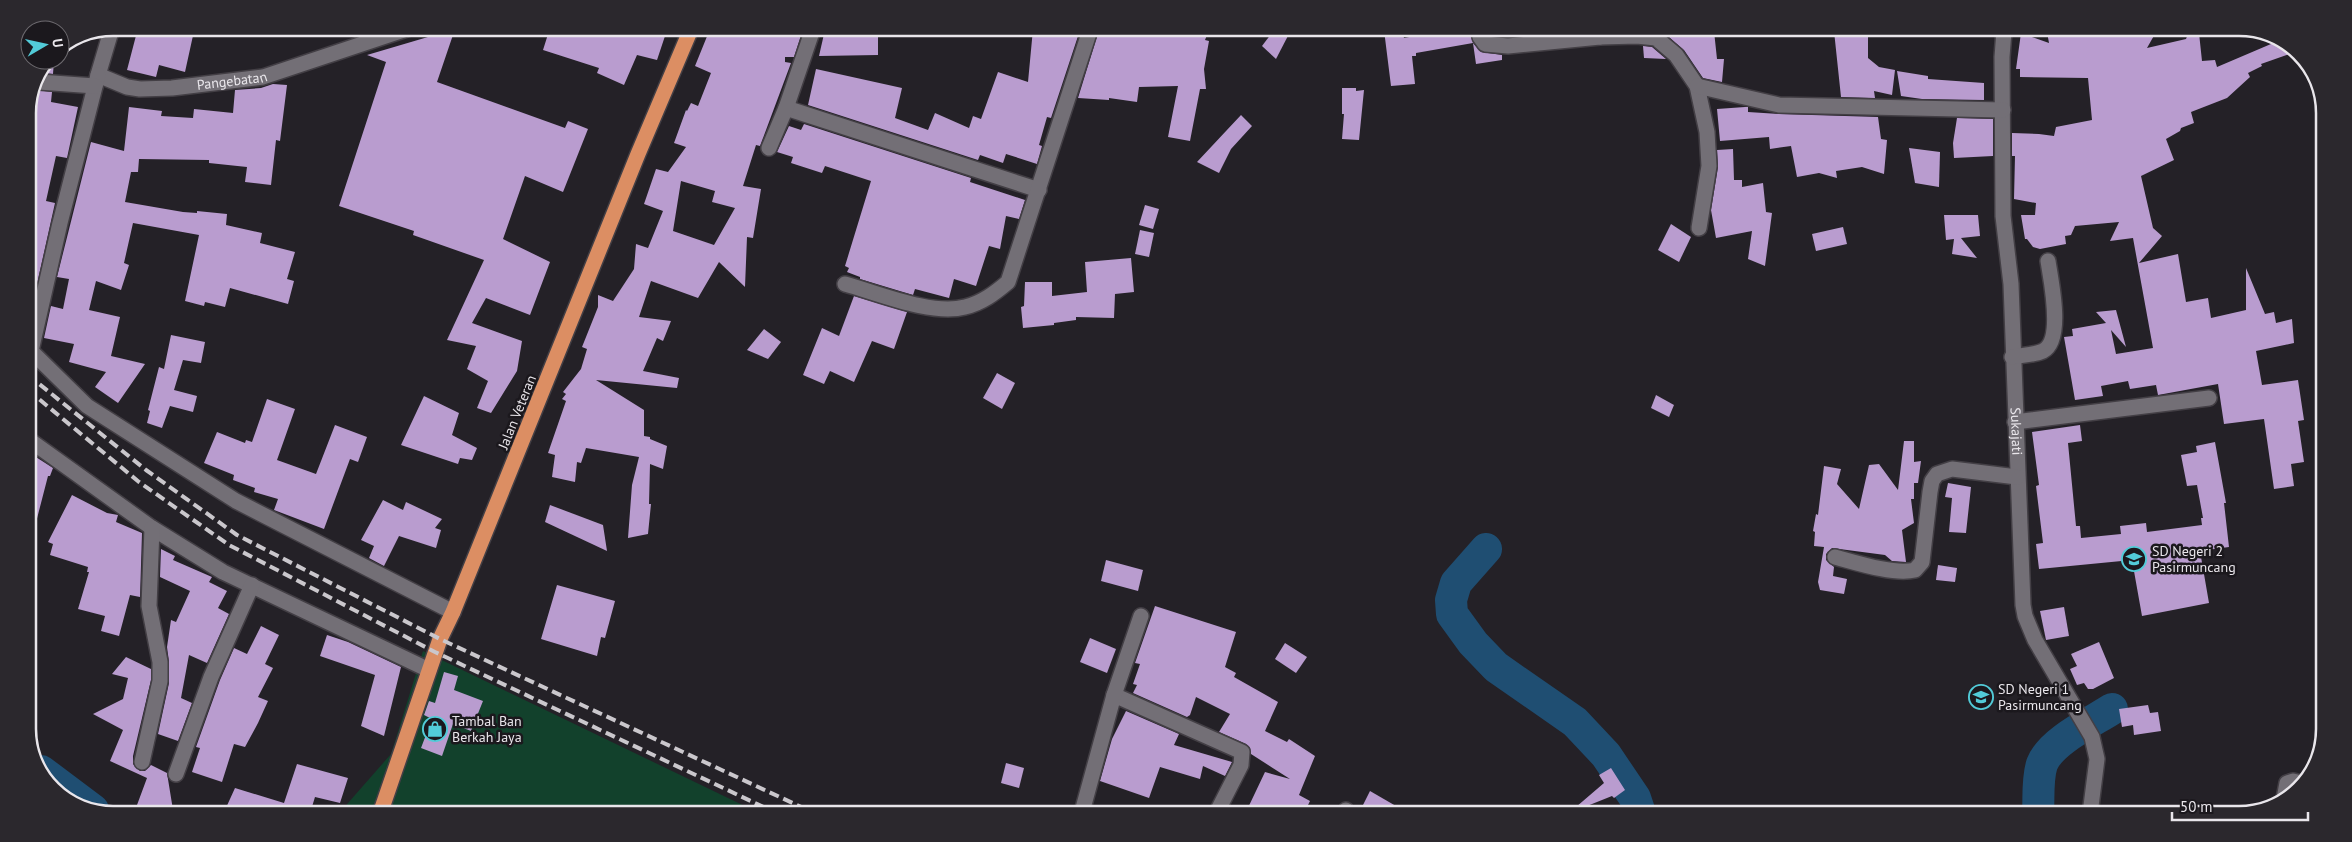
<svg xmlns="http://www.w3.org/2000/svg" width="2352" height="842" font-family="'PT Sans',sans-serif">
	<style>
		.green { fill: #12412c }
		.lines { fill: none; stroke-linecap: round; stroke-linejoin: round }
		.river { stroke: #1f4e72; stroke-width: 32 }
		.building { fill: #b99ccf; fill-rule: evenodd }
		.minor-casing { stroke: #433f45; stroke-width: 18 }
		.highway-casing { stroke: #433f45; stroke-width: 18 }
		.minor { stroke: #736f76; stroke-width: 15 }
		.highway { stroke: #dc8e63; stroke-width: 15 }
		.rail { stroke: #cac7cc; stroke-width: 4; stroke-dasharray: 10 5; stroke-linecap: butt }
		.labels { text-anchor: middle; stroke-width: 5; stroke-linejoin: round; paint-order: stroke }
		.street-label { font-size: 14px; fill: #e9e6eb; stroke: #1b181d }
		.poi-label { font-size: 14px; fill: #e9e6eb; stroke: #1b181d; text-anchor: start }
		.rim { fill: none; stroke: #e9e6eb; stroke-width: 2.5 }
	</style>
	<rect width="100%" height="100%" fill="#242127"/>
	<path class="green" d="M423,651L755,811H341L391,754Z"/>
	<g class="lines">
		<g class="river">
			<path d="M1486,549L1456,583L1451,600L1452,614L1473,643L1496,667L1575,722L1606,755L1635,798L1640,813"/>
			<path d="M41,771L93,810"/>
			<path d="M2038,814C2039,798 2037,779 2042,764C2051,741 2092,722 2112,709"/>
		</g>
	</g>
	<g class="building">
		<path d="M138,28H181L194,31L185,72L159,65L156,77L127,70Z"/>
		<path d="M563,28L648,29L647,31L665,36L657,60L637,55L624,85L597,73L599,68L543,50L549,31L562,35Z"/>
		<path d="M455,29L437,82L565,128L568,121L588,129L563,192L525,176L503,239L550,262L530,315L486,298L472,323L522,341L517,371L491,413L477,408L488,381L467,369L476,346L447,340L484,260L413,235L414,231L339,206L386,62L367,55Z"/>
		<path d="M710,29H803L794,57H785V62L791,63L760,146L756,145L743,186L761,189L753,238L747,237L745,287L719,262L698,298L651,281L639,317L671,321L663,341L657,338L643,371L679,378L677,388L596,380L644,410V436L650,437V439L667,446L663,469L650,464L649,504H651L648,534L628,538L632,485L639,457L586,448L581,463L577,462L575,482L552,477L555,455L548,453L566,401L562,399L566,394L563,392L581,369L587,349L582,347L598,307V295L613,301L634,269L636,244L648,248L663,211L644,204L656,169L668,172L686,147L674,143L686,110L687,111L691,103L698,106L711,73L695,66ZM681,181L715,191L712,202L735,208L714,245L673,231Z"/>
		<path d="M1033,29L1080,30L1051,118L1047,117L1039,145L1042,146L1037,164L1006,154L1003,163L980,155L978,160L808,105L816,69L902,88L895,118L928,130L935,113L969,128L973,116L981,119L998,72L1028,82Z"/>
		<path d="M1099,30H1209L1205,40L1209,41L1204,69L1206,89H1200L1190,141L1168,137L1178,86L1139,87L1137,102L1109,98V100L1078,98Z"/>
		<path d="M1274,30H1291L1276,59L1262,46Z"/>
		<path d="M1384,30H1402L1404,38L1446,30H1470L1473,43L1416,53V56H1412L1415,84L1391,86Z"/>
		<path d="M1662,31H1714L1717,59H1724L1722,82L1703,78L1684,50Z"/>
		<path d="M1834,31H1868V58L1879,67L1895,70L1892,95L1874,91L1875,98L1841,97Z"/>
		<path d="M2047,32H2156L2147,48L2186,39L2188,34L2199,33L2202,61L2215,60L2217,67L2278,41L2295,52L2261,64L2262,66L2248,73L2250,77L2227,98L2191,112L2194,123L2181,128L2180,131L2166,139L2174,160L2141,176L2153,228L2162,236L2139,263L2178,254L2186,302L2208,298L2211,318L2246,310V268L2265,314L2274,312L2276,323L2292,319L2294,343L2256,351L2262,385L2298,380L2304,420L2298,421L2304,462L2291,464L2294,486L2274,489L2264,419L2224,424L2218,384L2158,395L2156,385L2130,389L2128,381L2101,386L2103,396L2075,400L2064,337L2073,336L2072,329L2106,323L2096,312L2116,310L2126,347L2111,330L2116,354L2153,348L2133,238L2110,241L2119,222L2075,226L2071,235L2065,236L2066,244L2040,249L2033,247L2027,239H2025L2021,215H2035L2036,203L2014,199L2015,156H2012V133L2039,134L2054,136L2056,127L2092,120L2088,78L2020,77V69H2016L2021,33L2049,43Z"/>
		<path d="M824,34H878V55L819,56Z"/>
		<path d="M1473,43L1481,52L1502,55V60L1476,64Z"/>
		<path d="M1643,46L1652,47L1666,59L1644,58Z"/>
		<path d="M49,60H54L53,74L44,73Z"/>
		<path d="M1897,71L1928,76V79L1984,83V100L1922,99L1901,96Z"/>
		<path d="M273,84L287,85L280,141L276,140L271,185L245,182L247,167L209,163V160L139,159L138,172H131L125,202L183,212L197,213V211L227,214L226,225L262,233L260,243L295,252L287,279L294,281L288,304L230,288L225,307L205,302L204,306L185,301L199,235L133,223L124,263L129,265L121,290L96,281L89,310L120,317L111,356L145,364L118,403L95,387L106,372L69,362L74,344L44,338L51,306L63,309L69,279L57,277L91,142L124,151L129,107L162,111L161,116L193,118L194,109L233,113L235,90L261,88Z"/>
		<path d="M1342,88H1356V91L1364,90L1359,140L1342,139L1344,114H1342Z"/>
		<path d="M36,90L52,92L51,102L78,107L67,158L56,156L46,201L55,203L31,311L28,310V108Z"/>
		<path d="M1745,107H1748V112L1779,114L1878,117L1881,139L1887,140L1884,174L1862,167L1836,171L1837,178L1819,173L1797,177L1791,146L1770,149L1769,137L1720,141L1717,109Z"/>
		<path d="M1241,115L1252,126L1231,149L1219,173L1197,162Z"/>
		<path d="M1957,118L1993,119V156L1954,158L1953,143Z"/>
		<path d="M804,124L971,178L970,182L1025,200L1019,219L1006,216L1000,249L989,246L976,286L954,279L949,298L915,289L913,295L860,279V277L847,272L849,268L845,266L871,181L825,166L822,173L791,163L793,157L777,152L789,126L801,130Z"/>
		<path d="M1909,148L1940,152L1939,187L1915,183Z"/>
		<path d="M1733,149L1734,180H1742V187L1763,183L1766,212L1772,213L1765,266L1748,259L1752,231L1716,238L1711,210L1718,167L1717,150Z"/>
		<path d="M1145,205L1159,209L1153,229L1139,225Z"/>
		<path d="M1944,215H1978L1980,236L1961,238L1977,258L1952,254L1954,239L1946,240Z"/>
		<path d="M1671,224L1691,237L1679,262L1658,250Z"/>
		<path d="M1843,227L1847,244L1816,251L1812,234Z"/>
		<path d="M1140,230L1154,233L1149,257L1135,254Z"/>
		<path d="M1131,258L1134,292L1115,294L1114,318L1076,317V320L1054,323V325L1023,328L1021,307L1024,306L1025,282H1052V296L1087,292L1085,262Z"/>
		<path d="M854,296L907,312L894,349L872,341L854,382L830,371L824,384L803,375L822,328L839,336Z"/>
		<path d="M764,329L781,342L768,359L747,350Z"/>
		<path d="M171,335L205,342L201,363L183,360L174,390L197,396L193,412L170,406L162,428L147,423L150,411L148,410L159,367L164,369Z"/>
		<path d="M997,373L1015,383L1002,409L983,398Z"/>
		<path d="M1656,395L1674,405L1669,417L1651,408Z"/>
		<path d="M424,396L459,413L452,435L477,448L472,460L460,458L458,464L401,445Z"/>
		<path d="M267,399L295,409L277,460L316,474L335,425L367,437L358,462L350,459L324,529L274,510L278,499L254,492L255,488L233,480L234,475L204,463L217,432L245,443L246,440L252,442Z"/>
		<path d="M2080,425L2082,441L2068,443L2076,526H2080L2081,538L2121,534L2120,526L2146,523L2147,532L2202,525L2201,518H2203L2197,485L2187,486L2181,455L2197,452L2196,446L2215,442L2226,503H2224L2229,547L2200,551L2209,603L2142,616L2132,560L2039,569L2036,544L2043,543L2036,486L2039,485L2032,432Z"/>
		<path d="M1904,441H1914V462L1921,461L1918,483H1914V499H1911L1914,523L1902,530L1906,562L1892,561L1885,555L1832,548L1826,554V560L1834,567L1833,576L1847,579L1844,594L1820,590L1818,582L1824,547L1814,546L1815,532L1813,531L1816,514L1818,515L1824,466L1841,469L1837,484L1859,509L1869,465L1879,464L1898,490Z"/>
		<path d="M28,452L53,468L50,476H48L33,534L28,533Z"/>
		<path d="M1948,483L1971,487L1966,533L1949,532L1952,498L1945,497Z"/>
		<path d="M72,495L107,513L118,515L116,522L142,533L140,597L130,595L119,636L101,631L105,616L78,609L89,572H87L88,567L50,555L53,544L48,542Z"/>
		<path d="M383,500L403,510L406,502L442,519L435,528L441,530L436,548L399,536L384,566L369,558L374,546L361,540Z"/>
		<path d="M550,505L603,525L607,551L545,522Z"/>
		<path d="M161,549L175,556L173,560L212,577L209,582L227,591L218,608L229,614L207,663L189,655L181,698L192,703L178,741L158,734L169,683V662L167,647L171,620L176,622L190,591L160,577Z"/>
		<path d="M1106,560L1143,570L1138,591L1101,581Z"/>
		<path d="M1938,565L1957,568L1955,582L1936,580Z"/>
		<path d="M557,585L615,601L605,638L601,637L597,656L541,639Z"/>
		<path d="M1155,606L1236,632L1225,667L1236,673L1234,677L1278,702L1265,731L1287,742L1289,739L1315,756L1299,795L1310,801L1304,813L1246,812L1265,772L1290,779L1251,754L1250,748L1246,744L1219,732L1230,714L1196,697L1190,715L1187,717L1133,693L1137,685L1133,684L1140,664L1135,663Z"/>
		<path d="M2064,607L2069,636L2046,640L2040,611Z"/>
		<path d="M261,626L279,635L265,664L273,668L258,697L268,701L258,723L245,747L234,744L222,782L192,772L200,748L196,747L220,680L234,648L247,654Z"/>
		<path d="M327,635L348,642L401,667L384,736L361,726L375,675L320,656Z"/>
		<path d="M1090,638L1116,649L1107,673L1080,662Z"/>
		<path d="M2099,642L2114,678L2093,689H2088L2084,683L2077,685L2070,669L2077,666L2071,654Z"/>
		<path d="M1285,643L1307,657L1296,673L1275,659Z"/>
		<path d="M126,657L151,669V680L133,756V764L140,771H145L151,765L167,773L173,810H148L137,805L147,778L110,761L123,730L93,714L123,699L128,678L112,674Z"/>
		<path d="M444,672L458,676L454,690L483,701L471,731L453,724L442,756L421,748L432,719L424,715L429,701L435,703Z"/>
		<path d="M2148,705L2150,713L2158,712L2161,731L2134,735L2133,725L2122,727L2119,709Z"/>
		<path d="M1126,711L1179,734L1174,745L1232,762L1225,776L1203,766L1200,779L1160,767L1149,798L1100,781L1112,739Z"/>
		<path d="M1006,763L1024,768L1019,788L1001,783Z"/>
		<path d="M297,764L348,778L340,803L315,797L311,810H225L235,788L284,803Z"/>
		<path d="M1611,768L1625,790L1614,798L1612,796L1577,810L1576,807L1604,783L1599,775Z"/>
		<path d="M1370,791L1408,813H1359Z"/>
	</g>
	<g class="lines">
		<defs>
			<g id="minor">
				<path id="s1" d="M112,28L98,75L127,87L140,89L172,88L263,77L410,28"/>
				<path d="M1479,30L1480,37L1485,44L1508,46L1600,37V31"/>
				<path id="s2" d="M2004,31L2002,57L2003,216L2011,284L2023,605L2025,616L2035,640L2092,737L2097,759L2090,814"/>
				<path d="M1600,37L1637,36L1656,38L1676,55L1697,86L1707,132L1709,166L1699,228"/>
				<path d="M98,75L60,223L31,351L87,406L236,501L453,612"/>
				<path d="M39,82L95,86"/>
				<path d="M1697,86L1779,105L2003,110"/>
				<path d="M786,108L1039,190"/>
				<path d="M769,148L786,108L813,29"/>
				<path d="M845,284C878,293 932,316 965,307C982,303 995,293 1008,282L1090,30"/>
				<path d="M2012,357C2021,355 2035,355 2043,351C2064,340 2051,281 2048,261"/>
				<path d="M2015,422L2209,398"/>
				<path d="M28,439L152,528L223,572L429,670"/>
				<path d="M1835,557C1857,563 1894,575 1915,570L1922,562L1930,492L1932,481L1937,474L1952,469L2017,477"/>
				<path d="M1114,695L1242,752L1241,765L1217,812"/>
				<path d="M142,762L160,681V662L149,606L152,528"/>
				<path d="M176,774L211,677L252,585"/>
				<path d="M2284,799L2287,783L2293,781L2301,783"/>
				<path d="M1082,812L1114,695L1141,616"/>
				<path d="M1345,813L1346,810"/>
			</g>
			<path id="highway" d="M381,811L440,639L453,612L638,154L691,29"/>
		</defs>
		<use href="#minor" class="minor-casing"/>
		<use href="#highway" class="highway-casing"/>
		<use href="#minor" class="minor"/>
		<use href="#highway" class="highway"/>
		<g class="rail">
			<path d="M28,375L146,470L237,535L440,639L812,812"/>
			<path d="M28,390L139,482L229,545L435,652L772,811"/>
		</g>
	</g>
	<defs>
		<symbol id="school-ring" viewBox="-11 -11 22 22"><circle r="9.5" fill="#1b181d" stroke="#52cbd8" stroke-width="1.5"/><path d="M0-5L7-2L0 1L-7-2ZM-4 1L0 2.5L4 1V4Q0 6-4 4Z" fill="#52cbd8"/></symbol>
		<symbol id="shop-ring" viewBox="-11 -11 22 22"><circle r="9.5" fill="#1b181d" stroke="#52cbd8" stroke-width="1.5"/><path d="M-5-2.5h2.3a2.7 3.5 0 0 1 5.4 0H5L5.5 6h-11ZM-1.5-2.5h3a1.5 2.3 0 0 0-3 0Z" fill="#52cbd8"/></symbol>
	</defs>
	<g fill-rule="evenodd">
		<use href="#school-ring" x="2120" y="545" width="28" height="28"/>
		<use href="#school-ring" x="1967" y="683" width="28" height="28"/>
		<use href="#shop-ring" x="421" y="715" width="28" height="28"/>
	</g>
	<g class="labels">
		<g class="street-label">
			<text dy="5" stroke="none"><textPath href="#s1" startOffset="186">Pangebatan</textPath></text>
			<text transform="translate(517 412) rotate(-68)" y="5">Jalan Veteran</text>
			<text dy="5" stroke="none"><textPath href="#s2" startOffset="401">Sukajati</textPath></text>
		</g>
		<g class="poi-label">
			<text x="2152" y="556">SD Negeri 2<tspan x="2152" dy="16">Pasirmuncang</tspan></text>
			<text x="1998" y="694">SD Negeri 1<tspan x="1998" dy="16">Pasirmuncang</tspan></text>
			<text x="452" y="726">Tambal Ban<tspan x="452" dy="16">Berkah Jaya</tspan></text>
		</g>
	</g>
	<path d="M0 0H2352V842H0ZM113 36H2239A77 77 0 0 1 2316 113V729A77 77 0 0 1 2239 806H113A77 77 0 0 1 36 729V113A77 77 0 0 1 113 36Z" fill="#2b282d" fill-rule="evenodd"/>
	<path class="rim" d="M113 36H2239A77 77 0 0 1 2316 113V729A77 77 0 0 1 2239 806H113A77 77 0 0 1 36 729V113A77 77 0 0 1 113 36Z"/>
	<g transform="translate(45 45) rotate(81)"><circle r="24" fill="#1b181d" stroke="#6d6a6f"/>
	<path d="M0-4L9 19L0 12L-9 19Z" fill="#52cbd8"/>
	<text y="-8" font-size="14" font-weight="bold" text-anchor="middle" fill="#e9e6eb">U</text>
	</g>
	<path d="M2172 812v8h136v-8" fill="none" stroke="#e9e6eb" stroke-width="2.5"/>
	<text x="2180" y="812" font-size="15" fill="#e9e6eb" stroke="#1b181d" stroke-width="4" paint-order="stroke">50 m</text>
</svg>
